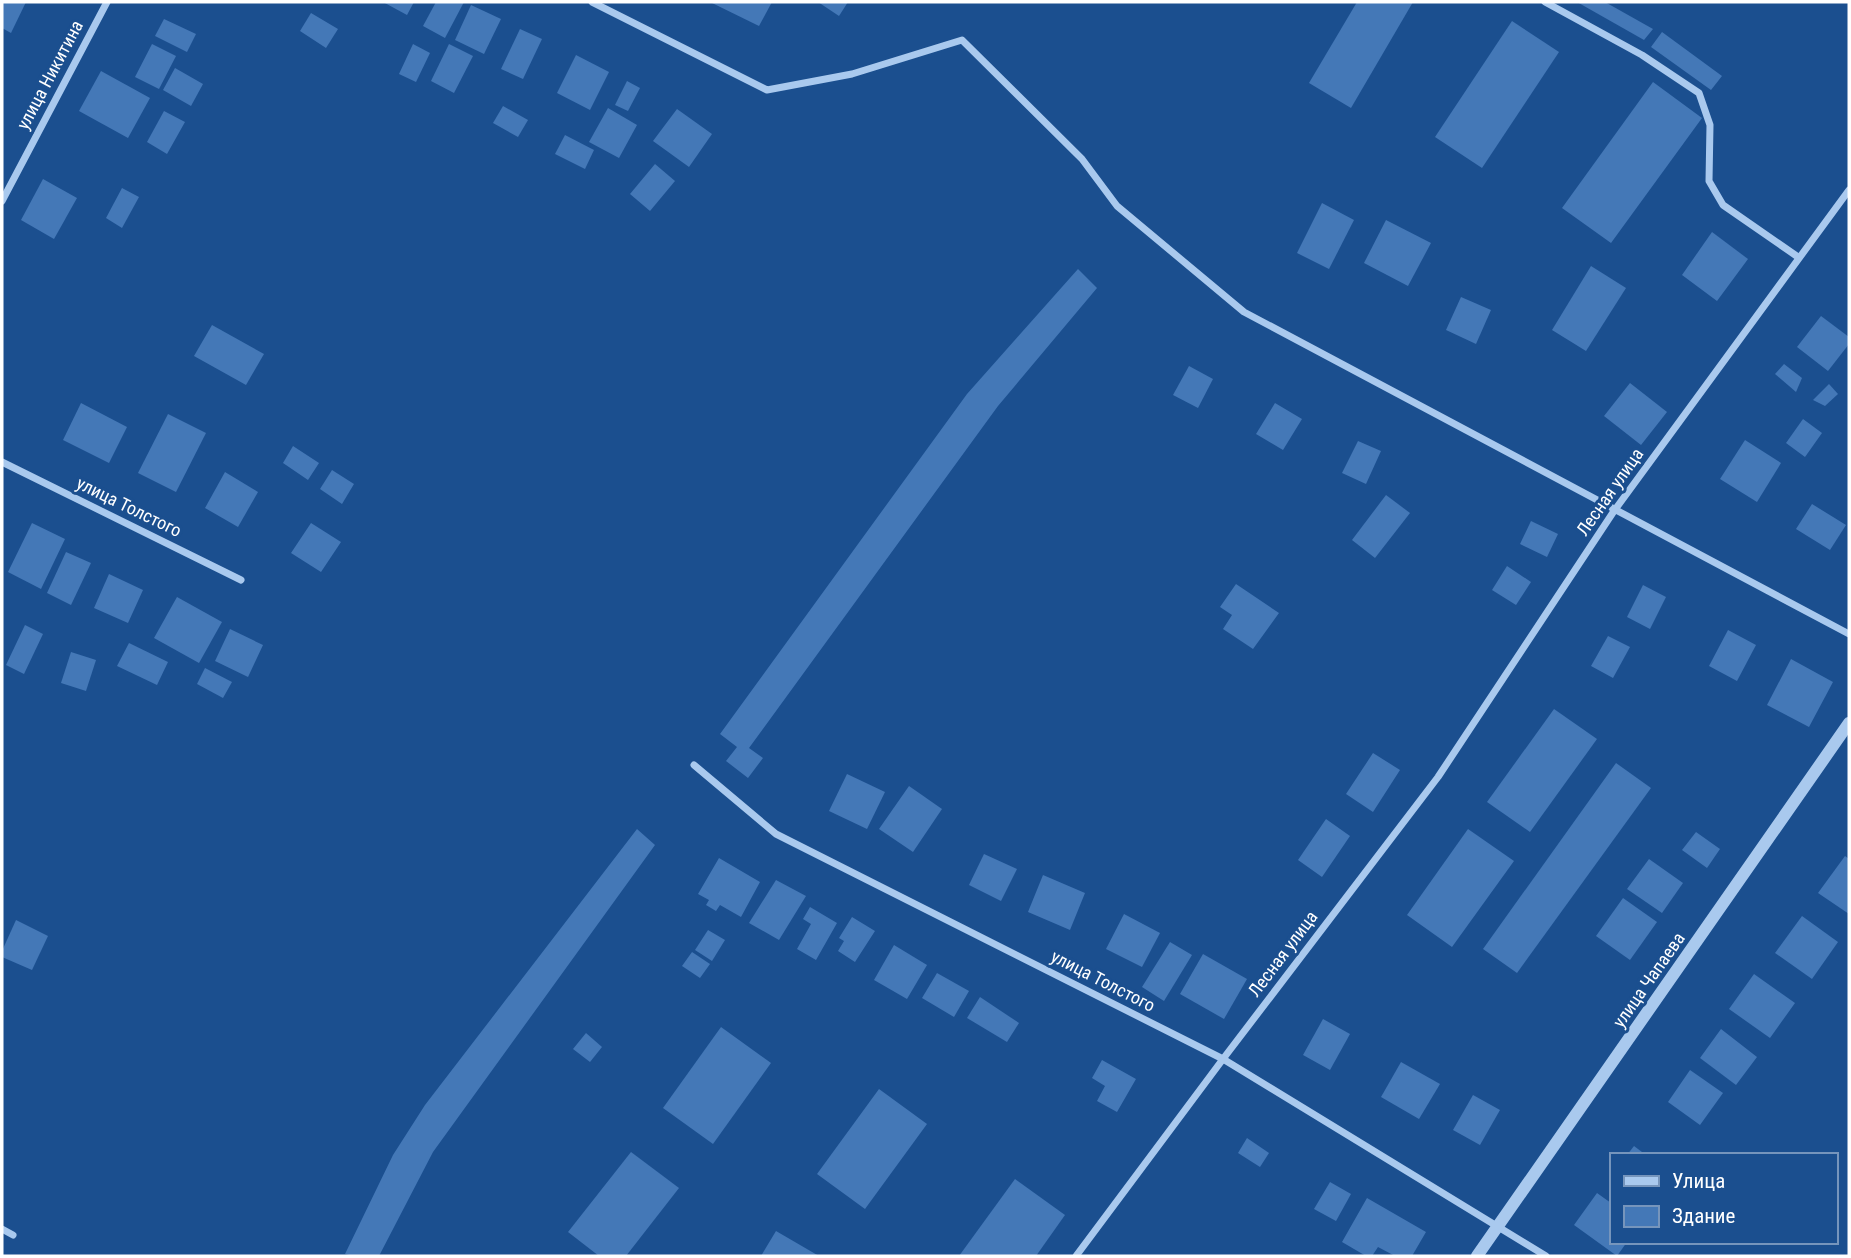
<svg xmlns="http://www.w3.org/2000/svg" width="1851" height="1258" font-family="'Roboto Condensed',sans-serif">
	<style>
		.building { fill: #4478b7 }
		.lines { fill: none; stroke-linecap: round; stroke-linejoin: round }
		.minor { stroke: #a9c9ee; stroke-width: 7 }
		.tertiary { stroke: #a9c9ee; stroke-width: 12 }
		.labels { text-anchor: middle; stroke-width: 6; stroke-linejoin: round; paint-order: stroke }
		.street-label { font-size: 18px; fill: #fff; stroke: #1b4f8f }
	</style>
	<rect width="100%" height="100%" fill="#1b4f8f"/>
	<g class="building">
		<path d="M2,2H26L11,33L2,28Z"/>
		<path d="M383,2H414L407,15Z"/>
		<path d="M436,2H464L445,38L423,26Z"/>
		<path d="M710,2H772L759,26Z"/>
		<path d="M818,2H848L839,16Z"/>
		<path d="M1357,2H1413L1351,108L1309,83Z"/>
		<path d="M1577,2H1605L1653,29L1644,40Z"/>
		<path d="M471,5L501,19L484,54L455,40Z"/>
		<path d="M311,13L338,29L326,48L300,31Z"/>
		<path d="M164,19L196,34L187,52L155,36Z"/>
		<path d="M1512,21L1559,52L1482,168L1435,137Z"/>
		<path d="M520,29L542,39L523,79L501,69Z"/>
		<path d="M1662,32L1722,76L1711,90L1651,47Z"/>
		<path d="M152,44L176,56L159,89L135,77Z"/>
		<path d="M413,44L430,53L416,82L399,74Z"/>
		<path d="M449,44L473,56L454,93L431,81Z"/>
		<path d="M576,55L609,72L590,110L557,93Z"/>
		<path d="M175,68L203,84L191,106L163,90Z"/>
		<path d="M101,71L150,98L128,138L79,111Z"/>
		<path d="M627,81L640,88L628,111L615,105Z"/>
		<path d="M1653,82L1702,118L1611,243L1562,208Z"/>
		<path d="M503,106L528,120L518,137L493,123Z"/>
		<path d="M608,108L637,125L619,158L589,142Z"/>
		<path d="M677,109L712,134L689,167L653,141Z"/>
		<path d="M164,111L185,122L167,154L147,142Z"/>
		<path d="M565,135L594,150L585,169L555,154Z"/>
		<path d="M655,164L675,181L650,211L630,194Z"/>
		<path d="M43,179L77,198L54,239L21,220Z"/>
		<path d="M122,188L139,197L122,228L106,218Z"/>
		<path d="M1322,203L1354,220L1329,269L1297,253Z"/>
		<path d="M1386,220L1431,243L1408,286L1364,263Z"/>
		<path d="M1712,232L1748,259L1717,301L1682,275Z"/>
		<path d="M1591,266L1626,288L1586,351L1552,330Z"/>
		<path d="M1078,269L1097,288L998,406L749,748L763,758L748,778L726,761L737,747L720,734L967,394Z"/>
		<path d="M1461,297L1491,310L1476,344L1446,330Z"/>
		<path d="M1821,316L1849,337V344L1828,371L1797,347Z"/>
		<path d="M212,325L264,354L246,385L194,356Z"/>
		<path d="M1784,364L1802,378L1796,392L1775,374Z"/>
		<path d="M1189,366L1213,379L1198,408L1173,395Z"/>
		<path d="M1630,383L1667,412L1641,445L1604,416Z"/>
		<path d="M1829,384L1838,394L1825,406L1813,400Z"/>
		<path d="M81,403L127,427L109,463L63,440Z"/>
		<path d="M1275,403L1302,419L1283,450L1256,434Z"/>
		<path d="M168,414L206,433L176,492L138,473Z"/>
		<path d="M1803,419L1822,433L1805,457L1786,443Z"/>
		<path d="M1745,440L1781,463L1757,502L1720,479Z"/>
		<path d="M1358,441L1381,451L1366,484L1342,473Z"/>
		<path d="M293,446L319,463L308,480L283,463Z"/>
		<path d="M332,470L354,484L342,504L320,489Z"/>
		<path d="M225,472L258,492L238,527L205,508Z"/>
		<path d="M1386,495L1410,513L1375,558L1352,540Z"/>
		<path d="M1812,504L1846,525L1830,550L1796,529Z"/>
		<path d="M1531,521L1558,534L1547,557L1520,544Z"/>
		<path d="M32,523L65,539L41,589L8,572Z"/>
		<path d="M311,523L341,542L321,572L291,553Z"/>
		<path d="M66,552L91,563L71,605L47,593Z"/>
		<path d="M1507,566L1531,582L1516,605L1492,590Z"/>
		<path d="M109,574L143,590L128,623L94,608Z"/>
		<path d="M1236,584L1279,613L1253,649L1223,629L1232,615L1220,607Z"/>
		<path d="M1643,585L1666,597L1650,629L1627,617Z"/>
		<path d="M177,597L222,622L199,663L154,638Z"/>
		<path d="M25,625L43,634L24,674L6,665Z"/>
		<path d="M230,629L263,645L248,677L215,661Z"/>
		<path d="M1728,630L1756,645L1737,681L1709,666Z"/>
		<path d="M1608,636L1630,647L1613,678L1591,666Z"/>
		<path d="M129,643L168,662L157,685L117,666Z"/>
		<path d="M71,652L96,660L86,691L61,683Z"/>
		<path d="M1791,659L1833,682L1809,727L1767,705Z"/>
		<path d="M205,668L232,682L223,698L197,684Z"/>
		<path d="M1554,709L1597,739L1530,832L1487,802Z"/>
		<path d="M1373,753L1400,770L1373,812L1346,794Z"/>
		<path d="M1616,763L1651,788L1517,973L1483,949Z"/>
		<path d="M847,774L885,792L867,829L829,811Z"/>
		<path d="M909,786L942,809L913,852L879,829Z"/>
		<path d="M1326,819L1350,836L1322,877L1298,860Z"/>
		<path d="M637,829L655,845L433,1152L379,1256H353L345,1254L393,1155L425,1105Z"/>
		<path d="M1468,829L1514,861L1452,947L1407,915Z"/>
		<path d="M1696,832L1720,849L1707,868L1682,850Z"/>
		<path d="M984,854L1017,869L1001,901L969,885Z"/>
		<path d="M1845,856L1849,859V914L1818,893Z"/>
		<path d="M719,858L760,882L741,917L720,905L716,911L706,905L709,900L698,894Z"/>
		<path d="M1649,859L1683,883L1662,913L1627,889Z"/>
		<path d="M1043,875L1085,893L1070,930L1028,912Z"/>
		<path d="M776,880L806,896L779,940L749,923Z"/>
		<path d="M1623,898L1657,922L1630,960L1596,936Z"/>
		<path d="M810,907L837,923L816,960L797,949L811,924L803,919Z"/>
		<path d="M1124,914L1160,933L1142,967L1106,949Z"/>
		<path d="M1802,916L1838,942L1812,979L1775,953Z"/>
		<path d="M852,917L875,931L855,962L838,951L844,941L839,938Z"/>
		<path d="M16,920L48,936L32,970L2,957V951Z"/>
		<path d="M708,930L725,940L712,961L695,950Z"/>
		<path d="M1170,942L1192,955L1164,1001L1142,987Z"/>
		<path d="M894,945L927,965L907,999L874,980Z"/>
		<path d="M692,952L710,964L700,978L682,966Z"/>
		<path d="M1203,954L1247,979L1224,1019L1180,994Z"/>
		<path d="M937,973L969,991L954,1017L922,998Z"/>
		<path d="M1754,974L1795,1003L1770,1038L1729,1009Z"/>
		<path d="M980,997L1019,1023L1007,1042L967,1018Z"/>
		<path d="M1323,1019L1350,1034L1330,1070L1303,1055Z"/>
		<path d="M721,1027L771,1063L713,1144L663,1108Z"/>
		<path d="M1721,1029L1757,1057L1736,1085L1700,1058Z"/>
		<path d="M586,1033L602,1047L590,1062L573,1049Z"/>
		<path d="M1102,1060L1136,1079L1117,1112L1097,1101L1105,1086L1092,1078Z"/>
		<path d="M1401,1062L1440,1084L1419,1119L1381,1097Z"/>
		<path d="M1690,1070L1723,1093L1700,1125L1668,1102Z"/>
		<path d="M879,1089L927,1124L865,1209L817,1174Z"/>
		<path d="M1473,1095L1500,1110L1480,1145L1453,1130Z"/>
		<path d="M1247,1138L1269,1153L1260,1167L1238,1153Z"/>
		<path d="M1634,1146L1646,1155H1627Z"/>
		<path d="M631,1152L679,1188L626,1256H599L568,1232Z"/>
		<path d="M1015,1179L1065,1215L1036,1256H959Z"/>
		<path d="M1330,1182L1351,1194L1336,1221L1314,1209Z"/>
		<path d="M1597,1193L1611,1203V1242H1627L1617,1256L1574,1225Z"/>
		<path d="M1367,1198L1426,1232L1412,1256H1395L1378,1247L1372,1256H1366L1342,1242Z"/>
		<path d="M776,1231L819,1256H761Z"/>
	</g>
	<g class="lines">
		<g class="minor">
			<path d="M592,2L767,90L852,74L962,40L1082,159L1117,206L1244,312L1849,634"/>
			<path d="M1545,2L1642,55L1699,93L1710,125L1709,181L1723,205L1798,257"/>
			<path d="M2,201L107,2"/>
			<path d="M2,462L241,580"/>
			<path d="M694,765L776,834L1223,1059L1546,1256"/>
			<path d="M2,1229L13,1235"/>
			<path d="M1076,1256L1223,1059L1438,777L1614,511L1849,190"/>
		</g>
		<path class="tertiary" d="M1477,1256L1849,723"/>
	</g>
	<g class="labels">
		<g class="street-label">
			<text transform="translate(50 75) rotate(-62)" y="6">улица Никитина</text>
			<text transform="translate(1610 492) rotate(-55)" y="6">Лесная улица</text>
			<text transform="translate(129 507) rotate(26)" y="6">улица Толстого</text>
			<text transform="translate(1283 954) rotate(-53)" y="6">Лесная улица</text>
			<text transform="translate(1649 980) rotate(-55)" y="6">улица Чапаева</text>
			<text transform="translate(1103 981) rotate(27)" y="6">улица Толстого</text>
		</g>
	</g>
	<rect width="1851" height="1258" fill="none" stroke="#ffffff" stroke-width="7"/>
	<rect x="1610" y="1153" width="228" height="91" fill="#1b4f8f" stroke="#7695bc" stroke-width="2"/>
	<rect x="1624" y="1176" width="35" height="10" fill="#a9c9ee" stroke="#7695bc" stroke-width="2"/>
	<text x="1672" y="1188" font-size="21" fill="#ffffff">Улица</text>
	<rect x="1624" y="1206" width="35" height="21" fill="#4478b7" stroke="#7695bc" stroke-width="2"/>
	<text x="1672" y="1223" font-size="21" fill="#ffffff">Здание</text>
</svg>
